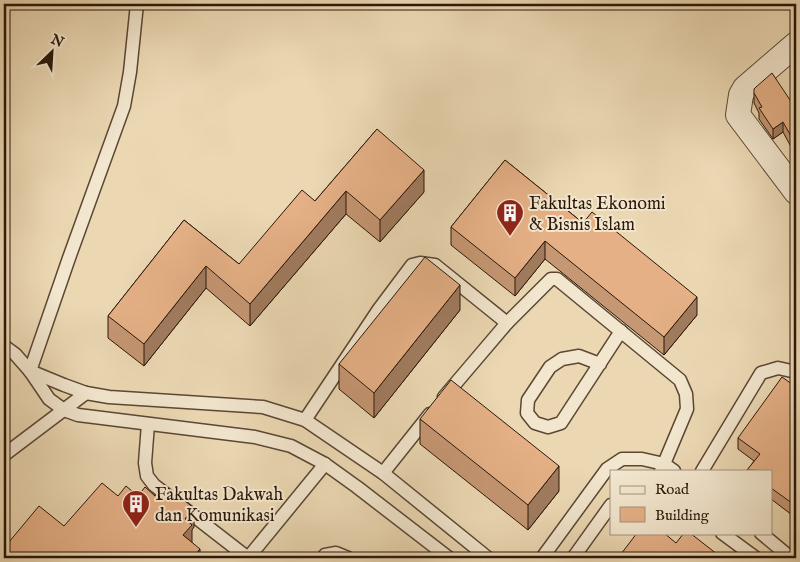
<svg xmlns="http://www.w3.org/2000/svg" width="800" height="562" font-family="'IM FELL English',serif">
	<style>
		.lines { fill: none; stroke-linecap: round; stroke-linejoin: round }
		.service-casing { stroke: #5a4734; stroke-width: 15 }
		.minor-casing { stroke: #5a4734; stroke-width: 26 }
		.service { stroke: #f2e6ce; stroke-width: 12 }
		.minor { stroke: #f2e6ce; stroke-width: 24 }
		.wall { fill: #c59773; stroke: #2a1709 }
		.shaded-wall { fill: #a07b5e; stroke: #2a1709 }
		.building { fill: #e5b086; stroke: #2a1709 }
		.labels { text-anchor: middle; stroke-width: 4; stroke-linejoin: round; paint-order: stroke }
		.poi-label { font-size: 18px; fill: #2a1709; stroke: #f2e6ce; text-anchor: start }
	</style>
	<rect width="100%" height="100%" fill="#ebd8b3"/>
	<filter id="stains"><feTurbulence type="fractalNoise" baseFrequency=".004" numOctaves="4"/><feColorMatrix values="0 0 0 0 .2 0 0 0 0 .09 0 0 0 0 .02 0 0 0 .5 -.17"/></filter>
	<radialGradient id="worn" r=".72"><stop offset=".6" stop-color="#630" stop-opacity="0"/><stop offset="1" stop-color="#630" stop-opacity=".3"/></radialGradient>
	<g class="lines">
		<defs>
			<g id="service">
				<path d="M4,346L15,354L30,371L49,399L64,410L78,415L255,437L291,446L325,464L357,487L449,558"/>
				<path d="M600,364L579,356L562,359L550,367L528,400L527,413L535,423L548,427L561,423L621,331"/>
				<path d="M30,371L64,385L86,393L109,397L263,407L305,420L383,473L488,558"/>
				<path d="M30,371L69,258L124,106L130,72L137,4"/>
				<path d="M444,397L507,323L551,279H557L680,380L686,394L687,409L661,471"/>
				<path d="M305,420L379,309L412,265L420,263L435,265L507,323"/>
				<path d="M148,424L145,463L147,476L154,485L248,558"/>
				<path d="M4,455L86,393"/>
				<path d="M702,471L761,373L778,368L796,372"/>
				<path d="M383,473L430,414"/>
				<path d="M722,533L756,558"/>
				<path d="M761,533L791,558"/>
				<path d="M248,558L325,464"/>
				<path d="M323,558L325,555L336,553L348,558"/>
				<path d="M542,558L607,469L622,459H642L664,464L674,471"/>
				<path d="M573,558L611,505"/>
			</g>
			<path id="minor" d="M796,44L745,88L741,95L738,115L796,192"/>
		</defs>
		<use href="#service" class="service-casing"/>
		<use href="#minor" class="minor-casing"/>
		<use href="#service" class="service"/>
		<use href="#minor" class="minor"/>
	</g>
	<g class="wall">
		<path d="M754,93L796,109V156L783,132L773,139L759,119V113L754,103Z"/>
		<path d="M377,129L424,192L380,242L346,214L250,326L206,288L144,366L108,338V316L184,220L239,264L315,201Z"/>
		<path d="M505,160L697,315L664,355L545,259L515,296L451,245V227Z"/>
		<path d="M460,310L374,418L339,389V364Z"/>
		<path d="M796,387V518L771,499V471H747L754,461L738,449V438Z"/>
		<path d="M420,419L559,491L528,530L420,444Z"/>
	</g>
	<g class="shaded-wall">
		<path d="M783,122V132L773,139V129Z"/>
		<path d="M424,170V192L380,242V220Z"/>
		<path d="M346,191V214L250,326V304Z"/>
		<path d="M545,241V259L515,296V278Z"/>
		<path d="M206,266V288L144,366V344Z"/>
		<path d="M460,285V310L374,418V393Z"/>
		<path d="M697,297V315L664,355V337Z"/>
		<path d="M559,466V491L528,530V505Z"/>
		<path d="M194,508V527L192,530V543L183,535L185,519Z"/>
		<path d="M200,549V558H193V557Z"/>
	</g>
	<g class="building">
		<path d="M772,73L796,109V145L783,122L773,129L759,108L762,107L754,93V89L756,87Z"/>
		<path d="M377,129L424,170L380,220L346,191L250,304L206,266L144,344L108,316L184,220L239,264L302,190L315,201Z"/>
		<path d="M505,160L583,223L592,212L697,297L664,337L545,241L515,278L451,227Z"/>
		<path d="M425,257L460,285L374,393L339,364Z"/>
		<path d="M782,377L796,387V506L771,488V471L747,470L760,454L738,438Z"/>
		<path d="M451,380L559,466L528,505L420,419Z"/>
		<path d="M102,483L118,496L126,486L138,496L145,487L155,496L164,485L194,508L185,519L192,525L183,535L200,549L193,557L195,558H4V548L39,506L64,526Z"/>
		<path d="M637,533H664L676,543L684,533H690L722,558H618Z"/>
	</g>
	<defs>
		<symbol id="building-pin" viewBox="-11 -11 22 30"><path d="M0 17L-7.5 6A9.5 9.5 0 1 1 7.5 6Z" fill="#8f2418" stroke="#f2e6ce"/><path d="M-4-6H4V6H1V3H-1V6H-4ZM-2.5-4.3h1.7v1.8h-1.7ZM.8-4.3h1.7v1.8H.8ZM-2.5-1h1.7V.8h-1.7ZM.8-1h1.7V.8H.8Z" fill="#fff"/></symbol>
	</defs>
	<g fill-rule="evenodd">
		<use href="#building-pin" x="494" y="197" width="32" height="43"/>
		<use href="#building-pin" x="120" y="488" width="32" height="43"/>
	</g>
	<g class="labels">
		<g class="poi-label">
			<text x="529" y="209">Fakultas Ekonomi<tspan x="529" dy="21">&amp; Bisnis Islam</tspan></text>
			<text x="155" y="500">Fakultas Dakwah<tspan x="155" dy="21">dan Komunikasi</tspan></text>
		</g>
	</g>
	<rect width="800" height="562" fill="none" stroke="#ebd8b3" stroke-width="20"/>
	<rect x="5" y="5" width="790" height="552" fill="none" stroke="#2a1709" stroke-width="2.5"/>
	<rect x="10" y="10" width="780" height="542" fill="none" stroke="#2a1709"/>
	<rect x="610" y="470" width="162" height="65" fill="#f2e6ce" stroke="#a2937f"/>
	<rect x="620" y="486" width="25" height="8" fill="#f2e6ce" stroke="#a2937f"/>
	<text x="655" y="494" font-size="15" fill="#2a1709">Road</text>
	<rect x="620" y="507" width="25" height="15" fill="#e5b086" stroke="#a2937f"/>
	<text x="655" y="520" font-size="15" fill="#2a1709">Building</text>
	<g transform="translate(52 52) rotate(25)" stroke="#f2e6ce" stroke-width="4" paint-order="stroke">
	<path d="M0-4L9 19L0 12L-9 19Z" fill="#2a1709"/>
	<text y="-8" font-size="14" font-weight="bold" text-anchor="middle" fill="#2a1709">N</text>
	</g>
	<rect width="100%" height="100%" filter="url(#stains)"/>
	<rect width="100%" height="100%" fill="url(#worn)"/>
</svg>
